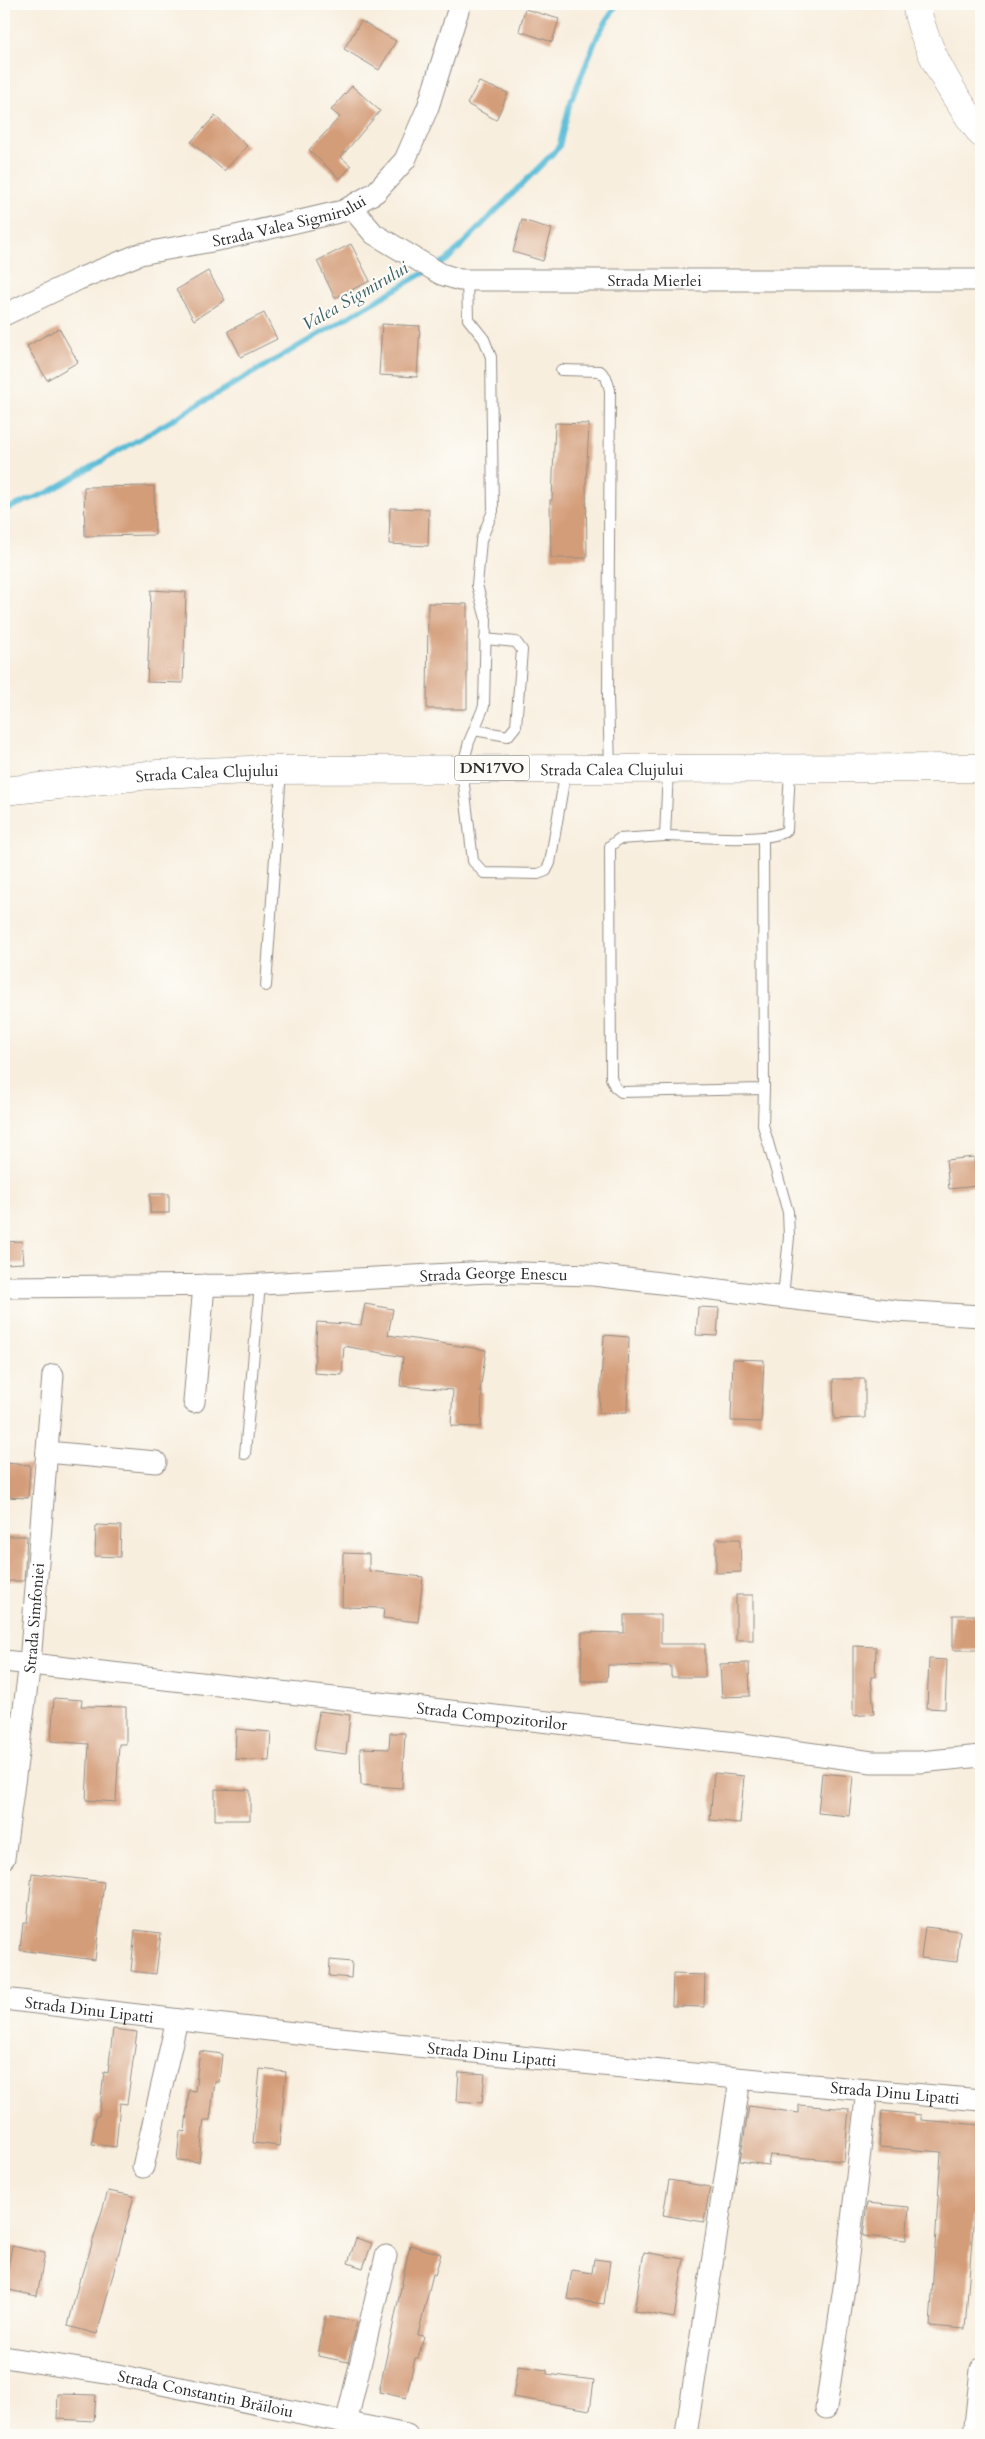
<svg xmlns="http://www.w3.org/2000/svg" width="985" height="2439" font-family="Cardo,serif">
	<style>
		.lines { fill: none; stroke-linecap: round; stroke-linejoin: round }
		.stream { stroke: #58bcd7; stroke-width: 5.5 }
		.building { fill: #d49d79 }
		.service-casing { stroke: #928c84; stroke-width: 12 }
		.minor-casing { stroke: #928c84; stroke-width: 23 }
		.secondary-casing { stroke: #928c84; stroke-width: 29 }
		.trunk-casing { stroke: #928c84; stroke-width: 29 }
		.service { stroke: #fff; stroke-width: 10 }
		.minor { stroke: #fff; stroke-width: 21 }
		.secondary { stroke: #fff; stroke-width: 28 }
		.trunk { stroke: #fff; stroke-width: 28 }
		.labels { text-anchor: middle; stroke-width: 4; stroke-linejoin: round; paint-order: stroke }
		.shield { fill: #fdfcf7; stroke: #6a6a68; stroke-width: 1 }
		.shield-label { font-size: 15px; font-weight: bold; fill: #2b2b2b }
		.street-label { font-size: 16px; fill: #2b2b2b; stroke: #fdfcf7 }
		.water-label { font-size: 18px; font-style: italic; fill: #3b5e67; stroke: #fdfcf7 }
	</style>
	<rect width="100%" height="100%" fill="#fdfcf7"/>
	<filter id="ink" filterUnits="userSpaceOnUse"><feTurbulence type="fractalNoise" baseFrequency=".02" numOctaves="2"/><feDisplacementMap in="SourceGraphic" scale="10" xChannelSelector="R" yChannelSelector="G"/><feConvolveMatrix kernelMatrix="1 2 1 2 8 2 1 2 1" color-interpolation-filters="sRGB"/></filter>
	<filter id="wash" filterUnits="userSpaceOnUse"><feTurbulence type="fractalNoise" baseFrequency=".0096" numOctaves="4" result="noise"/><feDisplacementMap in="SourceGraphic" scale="20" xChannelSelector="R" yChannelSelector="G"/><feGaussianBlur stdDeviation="1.12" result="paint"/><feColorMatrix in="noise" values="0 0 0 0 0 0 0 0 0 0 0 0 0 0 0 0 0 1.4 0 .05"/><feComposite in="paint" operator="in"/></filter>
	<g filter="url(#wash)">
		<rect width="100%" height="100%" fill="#f8eede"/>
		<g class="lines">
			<g class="stream">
				<path d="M438,265L447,260L559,147L570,103L598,35L617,4"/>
				<path d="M4,510L49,492L427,271"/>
			</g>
		</g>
		<g id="blocks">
			<g class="building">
				<path d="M525,9L559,19L552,42L519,31Z"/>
				<path d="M361,21L396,41L379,70L344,49Z"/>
				<path d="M479,82L508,93L496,120L467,104Z"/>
				<path d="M352,86L380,111L341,157L351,166L340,179L309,150L340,117L331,110Z"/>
				<path d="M215,116L247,146L224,171L191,142Z"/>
				<path d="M522,220L552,229L543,261L513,252Z"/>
				<path d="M351,244L370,281L335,298L317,261Z"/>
				<path d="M208,271L225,300L194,320L176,290Z"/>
				<path d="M264,313L277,339L241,357L228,331Z"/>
				<path d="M382,324L420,326L417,377L379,375Z"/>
				<path d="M59,328L78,362L47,380L27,346Z"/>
				<path d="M555,423L589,424L586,482L587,558H551L550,500H552Z"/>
				<path d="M154,486L155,535L85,536L84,487Z"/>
				<path d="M390,508L429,509L428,546L389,544Z"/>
				<path d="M151,590L186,592L183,683L147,682Z"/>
				<path d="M428,603L467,604V709H427Z"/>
				<path d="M974,1157L977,1186L949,1189L946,1160Z"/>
				<rect x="150" y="1194" width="19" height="19"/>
				<path d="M22,1241L24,1263L4,1264V1242Z"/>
				<path d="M365,1304L393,1309L388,1335L486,1350L480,1392H482L481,1427L451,1426L453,1390L400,1386L403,1357L344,1346L342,1375L314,1373L317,1322L361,1325Z"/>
				<path d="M698,1307L719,1308L717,1336L696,1335Z"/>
				<path d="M604,1335L629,1337L627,1412L599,1413Z"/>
				<path d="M733,1359L764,1360L761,1422L731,1421Z"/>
				<path d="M833,1379H865V1418L834,1419Z"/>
				<path d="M4,1463L30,1465L28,1498L4,1497Z"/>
				<path d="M96,1525L121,1526L120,1557L95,1556Z"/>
				<path d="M4,1536H27L24,1581H4Z"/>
				<path d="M716,1539H740L741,1572L716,1573Z"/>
				<path d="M343,1553L369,1554V1571L423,1577L418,1622L383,1618L384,1608L342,1607Z"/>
				<rect x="736" y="1595" width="17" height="45"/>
				<path d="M624,1615H661V1644H705V1677H671V1666L608,1665L607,1681H581L582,1632L624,1633Z"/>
				<rect x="953" y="1615" width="28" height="35"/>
				<path d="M853,1646L876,1647L875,1677H871L874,1714L853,1716Z"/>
				<path d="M929,1659L947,1660L945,1709L927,1708Z"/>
				<path d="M749,1663L750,1696L722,1697L720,1664Z"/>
				<path d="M54,1698L82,1700L81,1706L126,1707V1744H119L116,1802L86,1800L89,1744L51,1741Z"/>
				<path d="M319,1711L350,1715L346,1754L314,1750Z"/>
				<path d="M236,1729L271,1732L269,1761L235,1759Z"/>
				<path d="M390,1733H405L402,1788L361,1785L360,1748L389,1749Z"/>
				<path d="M714,1773L744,1776L740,1823L710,1820Z"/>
				<path d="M822,1773L853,1776L849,1816L818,1813Z"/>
				<path d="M215,1789L250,1790V1820H215Z"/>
				<path d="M32,1873L104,1882L95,1960L20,1950L23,1923H27Z"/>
				<path d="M925,1927L960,1931L957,1962L921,1958Z"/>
				<path d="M135,1930L161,1933L156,1974L131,1971Z"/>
				<path d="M330,1960L352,1962L351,1978L329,1976Z"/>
				<path d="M673,1974L705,1975L704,2007L672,2006Z"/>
				<path d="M113,2029L137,2032L127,2104L120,2103L116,2147L92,2144L96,2116H99L104,2072L108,2073Z"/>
				<path d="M200,2051L222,2054L219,2082H215L210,2120H204L199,2162L177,2160L180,2131L185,2132L189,2090L195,2091Z"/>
				<path d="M260,2069L286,2072L279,2146L253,2143Z"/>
				<path d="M459,2072L485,2074L482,2103L457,2101Z"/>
				<path d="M799,2105L849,2109L844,2161L770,2155L768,2165L740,2161L749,2106L799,2113Z"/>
				<path d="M882,2111L921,2115V2120L981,2125L965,2329L930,2326L941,2152L879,2147Z"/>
				<path d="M669,2180L710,2187L704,2222L663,2215Z"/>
				<path d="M108,2191L134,2196L97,2334L68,2326L80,2277H82Z"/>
				<path d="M867,2203L909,2207L906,2240L863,2236Z"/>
				<path d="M356,2238L372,2243L363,2268L348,2263Z"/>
				<path d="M410,2245L441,2254L435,2275L433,2274L418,2335L424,2336L418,2358H415L406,2398L379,2392Z"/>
				<path d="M12,2246L45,2253L37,2296L4,2289Z"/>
				<path d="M644,2252L684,2259L674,2318L634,2311Z"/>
				<path d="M594,2259L610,2261L604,2304L567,2299L572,2270L592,2273Z"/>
				<path d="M325,2316L357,2322L348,2362L318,2356Z"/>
				<path d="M518,2366L547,2370V2374L594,2380L590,2410L513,2397Z"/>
				<path d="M58,2394L96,2395L94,2421L57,2419Z"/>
			</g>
		</g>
	</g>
	<g filter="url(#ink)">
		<use href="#blocks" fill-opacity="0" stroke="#928c84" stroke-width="1"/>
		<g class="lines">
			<defs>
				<g id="service">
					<path d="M467,280L468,319L484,339L491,357L493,511L481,540L477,585L486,619L484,706L469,742L462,768L473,861L484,873L538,874L546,871L550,863L566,769"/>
					<path d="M561,370L600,371L606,377L610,390L608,697L610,767"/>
					<path d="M474,730L508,736L516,726L522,650L516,642L485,639"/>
					<path d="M668,771L665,836C690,836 770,844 787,830L790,769"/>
					<path d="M665,836L619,839L610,846L611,1078L615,1087L621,1092L764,1089L763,837"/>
					<path d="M266,986L281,771"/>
					<path d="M764,1089L763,1125L788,1212L789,1237L783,1297"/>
					<path d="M245,1454L260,1284"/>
				</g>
				<g id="minor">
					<path id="s1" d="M351,207L374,234L441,274L460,280H981"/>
					<path id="s2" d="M4,315L79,279L140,254L223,239L343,211L376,192L405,160L428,107L460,4"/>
					<path id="s3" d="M4,1287L244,1285L488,1272L593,1275L896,1311L981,1316"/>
					<path d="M194,1402L204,1285"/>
					<path d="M47,1452L156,1462"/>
					<path id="s4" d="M4,1661L736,1743L872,1762H920L981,1756"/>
					<path id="s5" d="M4,1858L30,1663L53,1375"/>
					<path id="s6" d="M4,1999C329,2039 655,2072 981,2100"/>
					<path d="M143,2167L177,2020"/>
					<path id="s7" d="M4,2357L118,2375L407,2435"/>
					<path d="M826,2408L845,2281L867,2090"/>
					<path d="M346,2424L386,2256"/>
					<path d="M686,2435L740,2079"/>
					<path d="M974,2435L981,2369"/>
				</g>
				<path id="secondary" d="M916,4C924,49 954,97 981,133"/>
				<g id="trunk">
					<path id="s8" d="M4,791L158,774L250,770L981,768"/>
				</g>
			</defs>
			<use href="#service" class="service-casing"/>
			<use href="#minor" class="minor-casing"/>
			<use href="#secondary" class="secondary-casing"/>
			<use href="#trunk" class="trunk-casing"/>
			<use href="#service" class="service"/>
			<use href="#minor" class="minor"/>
			<use href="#secondary" class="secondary"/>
			<use href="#trunk" class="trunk"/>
		</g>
	</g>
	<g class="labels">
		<rect class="shield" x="454.5" y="755.5" width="75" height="25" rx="4"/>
		<g class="shield-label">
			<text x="492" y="773">DN17VO</text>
		</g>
		<g class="street-label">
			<text dy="6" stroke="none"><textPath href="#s2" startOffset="302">Strada Valea Sigmirului</textPath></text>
			<text dy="6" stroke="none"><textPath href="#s1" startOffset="328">Strada Mierlei</textPath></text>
			<text dy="6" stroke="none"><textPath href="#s8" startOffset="609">Strada Calea Clujului</textPath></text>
			<text dy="6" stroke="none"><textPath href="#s8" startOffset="204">Strada Calea Clujului</textPath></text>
			<text dy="6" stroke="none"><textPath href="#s3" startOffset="490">Strada George Enescu</textPath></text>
			<text dy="6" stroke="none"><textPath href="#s5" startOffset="242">Strada Simfoniei</textPath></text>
			<text dy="6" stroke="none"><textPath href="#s4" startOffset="491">Strada Compozitorilor</textPath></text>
			<text dy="6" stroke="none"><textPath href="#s6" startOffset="86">Strada Dinu Lipatti</textPath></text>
			<text dy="6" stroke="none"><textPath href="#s6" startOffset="491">Strada Dinu Lipatti</textPath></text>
			<text dy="6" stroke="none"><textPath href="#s6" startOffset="896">Strada Dinu Lipatti</textPath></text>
			<text dy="6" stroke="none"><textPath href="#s7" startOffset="205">Strada Constantin Brăiloiu</textPath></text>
		</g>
		<g class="water-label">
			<text transform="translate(355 296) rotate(-30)" y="6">Valea Sigmirului</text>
		</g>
	</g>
	<rect width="985" height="2439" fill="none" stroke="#fdfcf7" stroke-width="20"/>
</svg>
